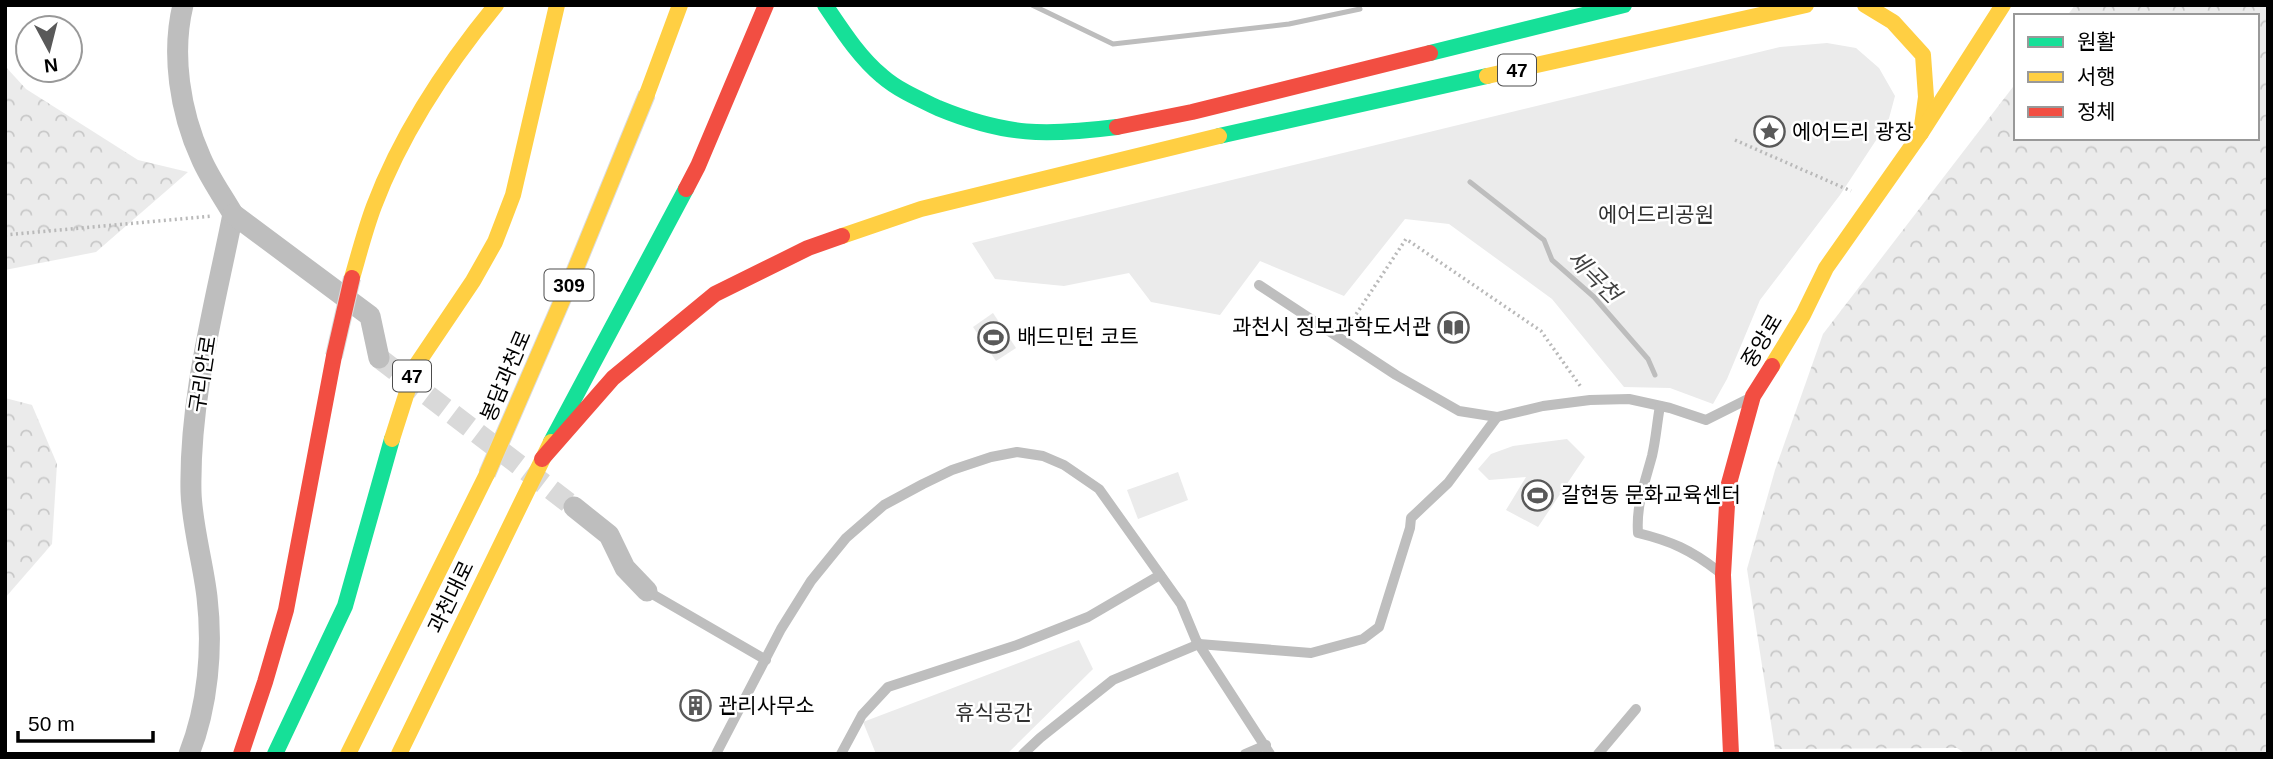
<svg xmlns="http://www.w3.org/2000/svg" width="2273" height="759" font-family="Arial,'Noto Sans KR',sans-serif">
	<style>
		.forest { fill: url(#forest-crowns) }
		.green { fill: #ebebeb }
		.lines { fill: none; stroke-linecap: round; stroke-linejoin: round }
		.stream { stroke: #bdbdbd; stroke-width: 5 }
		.street-tunnel { stroke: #d9d9d9; stroke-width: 21; stroke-dasharray: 21 10; stroke-linecap: butt }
		.path { stroke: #b9b9b9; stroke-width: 3.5; stroke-dasharray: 2 3.5; stroke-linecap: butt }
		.lane { stroke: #bebebe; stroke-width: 10 }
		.street { stroke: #bebebe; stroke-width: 21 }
		.fast { stroke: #16e098; stroke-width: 16 }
		.slow { stroke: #ffcf43; stroke-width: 16 }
		.jam { stroke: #f24e42; stroke-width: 16 }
		.slow-bridge-casing { stroke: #dbdbdb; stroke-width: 18; stroke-linecap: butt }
		.jam-bridge-casing { stroke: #dbdbdb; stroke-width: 18; stroke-linecap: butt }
		.slow-bridge { stroke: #ffcf43; stroke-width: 16 }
		.jam-bridge { stroke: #f24e42; stroke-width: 16 }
		.labels { text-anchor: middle; stroke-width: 5; stroke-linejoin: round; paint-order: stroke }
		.shield { fill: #fff; stroke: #4c4c4c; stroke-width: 2 }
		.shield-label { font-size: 19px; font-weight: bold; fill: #000 }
		.poi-label { font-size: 21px; fill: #000; stroke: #fff; text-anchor: start }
		.park-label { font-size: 21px; fill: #313131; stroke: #fff }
		.street-label { font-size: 21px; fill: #000; stroke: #fff }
		.water-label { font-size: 23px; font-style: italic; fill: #424242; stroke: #fff }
	</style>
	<defs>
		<pattern id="forest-crowns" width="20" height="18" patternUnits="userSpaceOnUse" patternTransform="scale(1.75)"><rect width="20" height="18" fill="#ebebeb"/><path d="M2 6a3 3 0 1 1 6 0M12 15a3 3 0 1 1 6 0" fill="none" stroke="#c8c8c8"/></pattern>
	</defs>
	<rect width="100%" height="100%" fill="#fff"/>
	<g class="forest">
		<path d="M2075,5H2268V754H1966L1957,748L1775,749L1747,569L1775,470L1823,334L2016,83V138H2257V16H2067Z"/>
		<path d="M5,66L26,89L138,160L188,172L96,252L5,270Z"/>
		<path d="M5,398L32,405L57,464L52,544L5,598Z"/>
	</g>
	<g class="green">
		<path d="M1827,43L1856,48L1879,68L1895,96L1888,122L1840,195L1760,300L1727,379L1713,404L1670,388L1624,387L1552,299L1449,224L1405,219L1344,296L1260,261L1220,315L1151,302L1129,273L1064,286L995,279L972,243L1780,47Z"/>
		<path d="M993,313L1016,348L996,361L973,327Z"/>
		<path d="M1567,439L1585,457L1538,527L1506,510L1526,477L1489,480L1478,469L1491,454L1513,446Z"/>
		<path d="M1178,472L1188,500L1138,519L1127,490Z"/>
		<path d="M1079,640L1093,669L1007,754H876L863,722Z"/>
	</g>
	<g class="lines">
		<g class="stream">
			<path d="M1032,5L1113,44L1289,24L1360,9"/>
			<path d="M1470,182L1544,240L1552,260L1594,297L1648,359L1655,375"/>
		</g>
		<path class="street-tunnel" d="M379,358L574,507"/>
		<g class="path">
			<path d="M1735,140L1851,191"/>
			<path d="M5,235L212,216"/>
			<path d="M1347,328L1406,239L1541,331L1581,387"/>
		</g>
		<g class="lane">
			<path d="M1259,285L1396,375L1459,411L1497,417L1543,406L1590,400L1629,399L1670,408L1706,420L1748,399"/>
			<path d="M1660,406C1657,422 1656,439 1652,456C1645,482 1636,505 1638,533C1671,541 1691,550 1718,571"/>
			<path d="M647,591L766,660"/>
			<path d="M716,754L781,629L811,581L846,538L884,505L923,484L952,470L991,457L1017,452L1043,456L1064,465L1099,489L1181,604L1196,640L1270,754"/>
			<path d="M841,754L862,715L888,687L1017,645L1088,617L1160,575"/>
			<path d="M1023,754L1040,738L1113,680L1199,644L1311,653L1363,639L1379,627L1410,528L1411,518L1448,483L1497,417"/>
			<path d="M1245,754L1266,745"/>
			<path d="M1598,754L1636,709"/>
		</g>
		<g class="street">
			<path d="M183,5C171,54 180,112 201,158C209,177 222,195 233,214C215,305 189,398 191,492C192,526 203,562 207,597C213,648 208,706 189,754"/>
			<path d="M233,214L370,316L379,358"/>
			<path d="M574,507L609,535L625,568L647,591"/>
		</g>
		<g class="fast">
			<path d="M825,5C842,30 859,57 882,76C898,90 919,99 938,108C1006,136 1045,136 1117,127"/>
			<path d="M1430,53L1624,5"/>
			<path d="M1219,136L1487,76"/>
			<path d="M551,442L686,189"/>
			<path d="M275,754L345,606L392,439"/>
		</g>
		<g class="slow">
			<path d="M1865,5L1893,22L1923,55L1926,97L1921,133"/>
			<path d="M1487,76L1806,5"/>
			<path d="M647,94L680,5"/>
			<path d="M842,236L921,209L1219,136"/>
			<path d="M352,278C359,254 365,230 374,206C402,132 446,66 496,5"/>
			<path d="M1772,366L1803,315L1826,268L1921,133L2003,5"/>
			<path d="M392,439L415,367L473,281L495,242L513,195L557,5"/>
			<path d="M348,754L487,474"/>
			<path d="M399,754L551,442"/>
		</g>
		<g class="jam">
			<path d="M1117,127L1192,112L1430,53"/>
			<path d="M686,189L698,166L766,5"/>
			<path d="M542,459L613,378L715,294L808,248L842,236"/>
			<path d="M241,754L265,682L286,610L334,356"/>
			<path d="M1731,754L1723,575L1728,487L1753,396L1772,366"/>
		</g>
		<defs>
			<path id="slow-bridge" d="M487,474L571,280L647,94"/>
			<path id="jam-bridge" d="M334,356L352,278"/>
		</defs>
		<use href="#slow-bridge" class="slow-bridge-casing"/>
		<use href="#jam-bridge" class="jam-bridge-casing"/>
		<use href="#slow-bridge" class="slow-bridge"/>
		<use href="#jam-bridge" class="jam-bridge"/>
	</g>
	<defs>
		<symbol id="sight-ring" viewBox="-11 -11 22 22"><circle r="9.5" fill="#fff" stroke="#595959" stroke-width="1.5"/><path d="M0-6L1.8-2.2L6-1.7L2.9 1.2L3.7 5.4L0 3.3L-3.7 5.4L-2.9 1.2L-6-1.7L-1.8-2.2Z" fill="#595959"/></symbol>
		<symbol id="library-ring" viewBox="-11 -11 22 22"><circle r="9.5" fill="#fff" stroke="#595959" stroke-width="1.5"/><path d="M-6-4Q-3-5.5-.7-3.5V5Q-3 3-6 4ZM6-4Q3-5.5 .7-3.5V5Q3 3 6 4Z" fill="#595959"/></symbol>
		<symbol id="stadium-ring" viewBox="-11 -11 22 22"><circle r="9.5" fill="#fff" stroke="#595959" stroke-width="1.5"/><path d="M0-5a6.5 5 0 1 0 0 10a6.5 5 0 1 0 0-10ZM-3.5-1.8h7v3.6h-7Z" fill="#595959"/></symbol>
		<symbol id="building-ring" viewBox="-11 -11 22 22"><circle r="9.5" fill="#fff" stroke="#595959" stroke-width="1.5"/><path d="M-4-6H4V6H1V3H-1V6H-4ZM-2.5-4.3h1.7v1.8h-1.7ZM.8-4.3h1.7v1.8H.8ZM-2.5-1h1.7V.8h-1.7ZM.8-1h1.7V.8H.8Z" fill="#595959"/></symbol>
	</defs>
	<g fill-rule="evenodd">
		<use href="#sight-ring" x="1752" y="114" width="35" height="35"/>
		<use href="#library-ring" x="1436" y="310" width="35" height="35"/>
		<use href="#stadium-ring" x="976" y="320" width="35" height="35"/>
		<use href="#stadium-ring" x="1520" y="478" width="35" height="35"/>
		<use href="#building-ring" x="678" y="688" width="35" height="35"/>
	</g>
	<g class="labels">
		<g class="shield">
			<rect x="1498" y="54.5" width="38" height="31" rx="5"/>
			<rect x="544.5" y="269.5" width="49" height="31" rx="5"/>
			<rect x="393" y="360.5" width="38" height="31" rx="5"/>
		</g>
		<g class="shield-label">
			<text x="1517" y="77">47</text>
			<text x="569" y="292">309</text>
			<text x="412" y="383">47</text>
		</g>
		<g class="poi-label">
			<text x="1792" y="139">에어드리 광장</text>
			<text x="1431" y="334" text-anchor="end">과천시 정보과학도서관</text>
			<text x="1017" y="344">배드민턴 코트</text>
			<text x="1561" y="502">갈현동 문화교육센터</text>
			<text x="718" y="713">관리사무소</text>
		</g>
		<g class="park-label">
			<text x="1656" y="222">에어드리공원</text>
			<text x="994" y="720">휴식공간</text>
		</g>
		<g class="street-label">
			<text transform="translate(1762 341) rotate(-59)" y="7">중앙로</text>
			<text transform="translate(203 374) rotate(-81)" y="7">구리안로</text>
			<text transform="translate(506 376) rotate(-67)" y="7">봉담과천로</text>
			<text transform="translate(451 597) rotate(-64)" y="7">과천대로</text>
		</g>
		<g class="water-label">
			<text transform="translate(1594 276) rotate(45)" y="8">세곡천</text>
		</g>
	</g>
	<rect width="2273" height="759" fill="none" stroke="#000000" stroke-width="14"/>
	<rect x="2014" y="14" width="245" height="126" fill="#ffffff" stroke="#999999" stroke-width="2"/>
	<rect x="2028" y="37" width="35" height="10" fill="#16e098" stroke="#999999" stroke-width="2"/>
	<text x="2077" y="49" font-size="21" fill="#000000">원활</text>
	<rect x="2028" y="72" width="35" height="10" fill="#ffcf43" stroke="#999999" stroke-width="2"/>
	<text x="2077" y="84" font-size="21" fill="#000000">서행</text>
	<rect x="2028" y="107" width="35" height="10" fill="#f24e42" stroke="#999999" stroke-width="2"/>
	<text x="2077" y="119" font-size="21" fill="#000000">정체</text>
	<g transform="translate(49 49) rotate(173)"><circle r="33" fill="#ffffff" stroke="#999999" stroke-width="2"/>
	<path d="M0-5L12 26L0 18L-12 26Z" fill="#595959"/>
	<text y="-10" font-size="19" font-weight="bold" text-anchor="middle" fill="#000000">N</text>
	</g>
	<path d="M18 731v10h135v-10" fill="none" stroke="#000000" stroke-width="3.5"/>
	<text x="28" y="731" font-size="21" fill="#000000" stroke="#ffffff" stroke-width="5" paint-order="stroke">50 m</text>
</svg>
